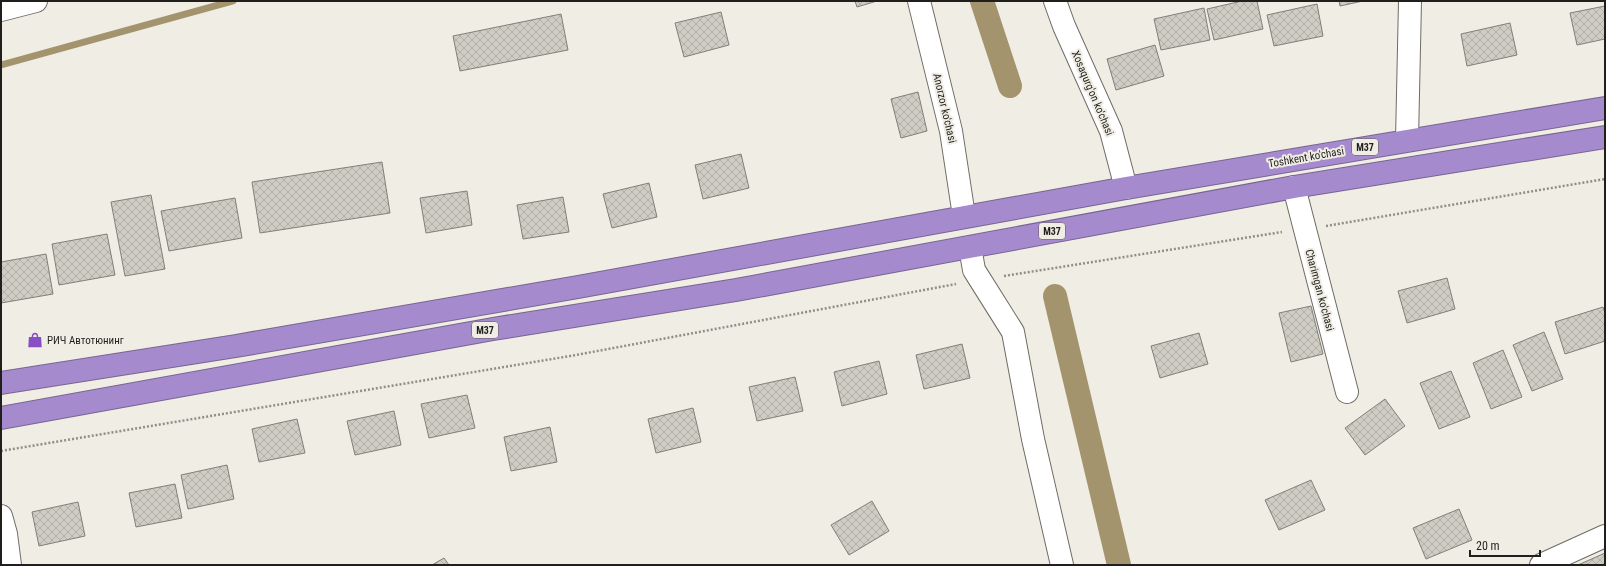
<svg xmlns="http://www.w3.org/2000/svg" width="1606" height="566" font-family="'Roboto Condensed',sans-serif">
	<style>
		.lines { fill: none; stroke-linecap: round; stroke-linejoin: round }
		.stream { stroke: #a3946d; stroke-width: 7 }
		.canal { stroke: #a3946d; stroke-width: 24 }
		.building { fill: url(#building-cross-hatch); stroke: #827f78 }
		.street-casing { stroke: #6e6c65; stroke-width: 24 }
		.highway-casing { stroke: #776590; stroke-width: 24 }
		.path { stroke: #908e88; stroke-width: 2.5; stroke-dasharray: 2 2; stroke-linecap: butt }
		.street { stroke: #fff; stroke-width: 22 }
		.highway { stroke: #a68ace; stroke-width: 22 }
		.labels { text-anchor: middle; stroke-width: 4; stroke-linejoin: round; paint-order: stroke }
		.shield { fill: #f0ede5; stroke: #5e5d58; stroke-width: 1 }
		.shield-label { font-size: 10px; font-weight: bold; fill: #201f1c }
		.street-label { font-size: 11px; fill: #201f1c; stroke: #f0ede5 }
		.poi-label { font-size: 11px; fill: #201f1c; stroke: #f0ede5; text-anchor: start }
	</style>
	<defs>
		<pattern id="building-cross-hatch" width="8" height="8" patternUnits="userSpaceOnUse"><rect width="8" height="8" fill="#cfccc4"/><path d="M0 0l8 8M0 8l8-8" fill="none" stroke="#b1afa8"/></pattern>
	</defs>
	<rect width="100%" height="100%" fill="#f0ede5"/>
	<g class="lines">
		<path class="stream" d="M1,65L233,1"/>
		<g class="canal">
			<path d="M982,1L1010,86"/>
			<path d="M1055,296L1119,565"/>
		</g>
	</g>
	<g class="building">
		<path d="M855,1H877L857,7Z"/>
		<path d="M1242,1H1257L1263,29L1214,40L1207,9Z"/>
		<path d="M1339,1H1363L1340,6Z"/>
		<path d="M1317,4L1323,36L1274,46L1267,15Z"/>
		<path d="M1605,6V39L1577,45L1570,13Z"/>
		<path d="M1204,8L1210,40L1161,50L1154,19Z"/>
		<path d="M721,12L729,45L684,57L675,23Z"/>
		<path d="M561,14L568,50L460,71L453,36Z"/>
		<path d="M1510,23L1517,55L1467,66L1461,34Z"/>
		<path d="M1155,45L1164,76L1116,90L1107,59Z"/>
		<path d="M918,92L927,131L901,138L891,99Z"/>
		<path d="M741,154L749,188L703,199L695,165Z"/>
		<path d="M382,162L390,213L260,233L252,182Z"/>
		<path d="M649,183L657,217L612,228L603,194Z"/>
		<path d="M467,191L472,225L426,233L420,198Z"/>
		<path d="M151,195L165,269L125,276L111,202Z"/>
		<path d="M563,197L569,232L523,239L517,205Z"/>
		<path d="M235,198L242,238L169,251L161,211Z"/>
		<path d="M107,234L115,275L59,285L52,244Z"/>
		<path d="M46,254L53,294L1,303V262Z"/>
		<path d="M1447,278L1455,309L1407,323L1398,291Z"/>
		<path d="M1311,306L1323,354L1291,362L1279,313Z"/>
		<path d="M1603,307L1605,313V341L1565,354L1555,322Z"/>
		<path d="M1544,332L1563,379L1532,391L1513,345Z"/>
		<path d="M1199,333L1208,364L1160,378L1151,346Z"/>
		<path d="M962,344L970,378L924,389L916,355Z"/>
		<path d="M1503,350L1522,397L1491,409L1473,363Z"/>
		<path d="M879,361L887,394L842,406L834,372Z"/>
		<path d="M1451,371L1470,417L1439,429L1420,383Z"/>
		<path d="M795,377L803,411L757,421L749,387Z"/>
		<path d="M467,395L475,428L429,438L421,404Z"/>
		<path d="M1385,399L1405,426L1365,455L1345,428Z"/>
		<path d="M693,408L701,442L656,453L648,419Z"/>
		<path d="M394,411L401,445L355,455L347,421Z"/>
		<path d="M297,419L305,453L259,462L252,429Z"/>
		<path d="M550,427L557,462L511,471L504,437Z"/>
		<path d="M227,465L234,499L188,509L181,475Z"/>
		<path d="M1311,480L1325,510L1279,530L1265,500Z"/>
		<path d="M175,484L182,518L136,527L129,493Z"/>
		<path d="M872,501L889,531L849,555L831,525Z"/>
		<path d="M78,502L85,536L39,546L32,512Z"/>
		<path d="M1459,509L1472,540L1426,559L1413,528Z"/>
		<path d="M1605,553V565H1578Z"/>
		<path d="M444,558L449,565H432Z"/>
	</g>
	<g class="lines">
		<defs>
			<g id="street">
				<path d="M919,1L951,131L964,216"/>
				<path d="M1055,1L1064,26L1111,131L1126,188"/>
				<path d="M1,10L36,1"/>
				<path d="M1407,140L1410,1"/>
				<path d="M1294,187L1347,392"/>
				<path d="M970,247L974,270L1013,332L1033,439L1062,565"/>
				<path d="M1,516L6,534L10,565"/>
				<path d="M1541,565L1605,536"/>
			</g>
			<g id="highway">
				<path d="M1,383L236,346L578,287L1126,188L1605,108"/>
				<path d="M1,418L493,329L736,290L1294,187L1605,137"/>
			</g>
		</defs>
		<use href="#street" class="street-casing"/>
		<use href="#highway" class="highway-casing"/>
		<g class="path">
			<path d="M1326,226L1605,179"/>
			<path d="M1004,276L1282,232"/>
			<path d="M1,451L576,355L956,284"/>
		</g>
		<use href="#street" class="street"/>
		<use href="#highway" class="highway"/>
	</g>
	<defs>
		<symbol id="shop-bare" viewBox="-9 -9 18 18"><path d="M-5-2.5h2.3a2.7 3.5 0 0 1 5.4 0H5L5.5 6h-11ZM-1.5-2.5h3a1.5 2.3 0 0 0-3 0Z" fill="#874ec5" stroke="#f0ede5" stroke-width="2.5" paint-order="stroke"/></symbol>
	</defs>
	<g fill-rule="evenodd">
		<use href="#shop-bare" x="24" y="329" width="22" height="22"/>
	</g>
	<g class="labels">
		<g class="shield">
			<rect x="1352" y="139" width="26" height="16" rx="3"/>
			<rect x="1039" y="223" width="26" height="16" rx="3"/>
			<rect x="472" y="322" width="26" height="16" rx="3"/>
		</g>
		<g class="shield-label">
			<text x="1365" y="151">M37</text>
			<text x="1052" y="235">M37</text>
			<text x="485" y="334">M37</text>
		</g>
		<g class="street-label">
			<text transform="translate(1093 93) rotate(67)" y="4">Xosaqurg'on ko'chasi</text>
			<text transform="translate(945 108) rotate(77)" y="4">Anorzor ko'chasi</text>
			<text transform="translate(1306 157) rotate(-10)" y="4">Toshkent ko'chasi</text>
			<text transform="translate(1320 290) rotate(75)" y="4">Charimgan ko'chasi</text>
		</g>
		<g class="poi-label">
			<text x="47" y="344">РИЧ Автотюнинг</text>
		</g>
	</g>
	<rect width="1606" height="566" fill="none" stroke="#201f1c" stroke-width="4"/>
	<path d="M1470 550v6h70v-6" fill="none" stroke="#201f1c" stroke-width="2"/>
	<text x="1476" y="550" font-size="12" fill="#201f1c" stroke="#f0ede5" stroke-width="3" paint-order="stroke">20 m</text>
</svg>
